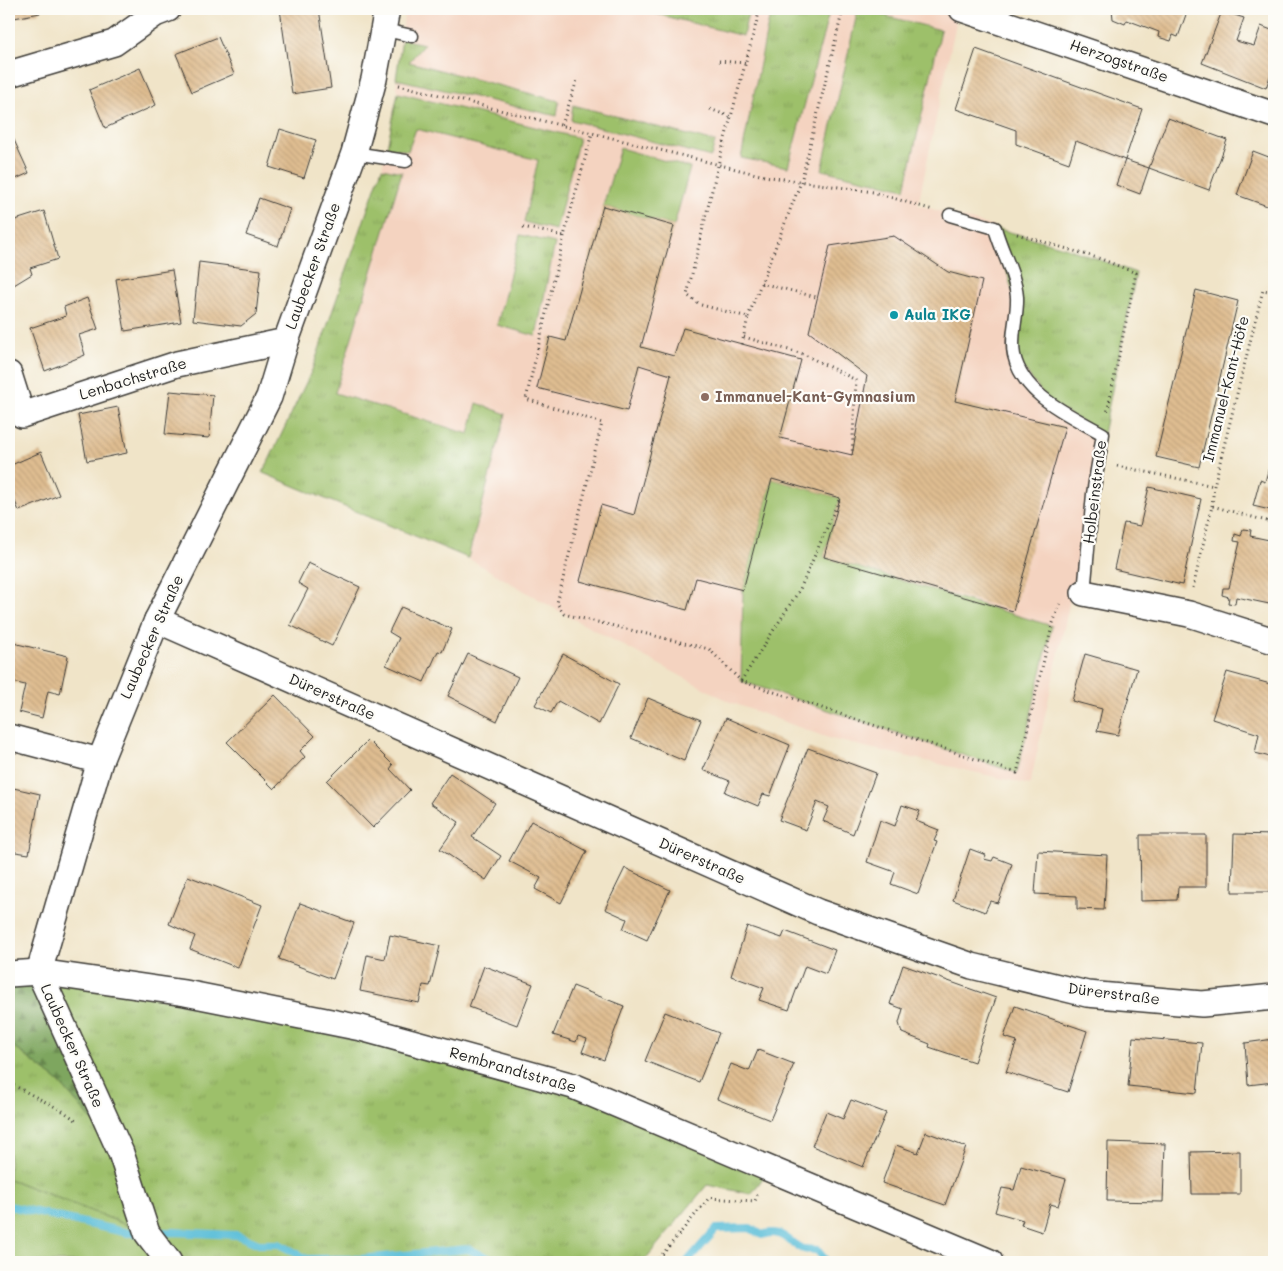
<svg xmlns="http://www.w3.org/2000/svg" width="1283" height="1271" font-family="Mali,sans-serif">
	<style>
		.built { fill: #f4d3c0 }
		.grass { fill: url(#grass-tufts); stroke: #5c6e43 }
		.forest { fill: url(#forest-firs); stroke: #4d613d }
		.park { fill: #9dc06a; stroke: #5c6e43 }
		.lines { fill: none; stroke-linecap: round; stroke-linejoin: round }
		.stream { stroke: #5abed8; stroke-width: 8 }
		.building { fill: url(#building-back-hatch) }
		.lane-casing { stroke: #3c3a36; stroke-width: 15 }
		.street-casing { stroke: #3c3a36; stroke-width: 28 }
		.path { stroke: #3c3a36; stroke-width: 3; stroke-dasharray: 1 4; stroke-linecap: butt }
		.lane { stroke: #fff; stroke-width: 12 }
		.street { stroke: #fff; stroke-width: 25 }
		.culture-dot { fill: #0f9aa8; stroke: #fdfcf7; stroke-width: 2 }
		.education-dot { fill: #8d6e63; stroke: #fdfcf7; stroke-width: 2 }
		.labels { text-anchor: middle; stroke-width: 4.5; stroke-linejoin: round; paint-order: stroke }
		.street-label { font-size: 15px; fill: #1c1c1c; stroke: #fdfcf7 }
		.culture-label { font-size: 15px; font-weight: bold; fill: #0d838f; stroke: #fdfcf7; text-anchor: start }
		.education-label { font-size: 15px; font-weight: bold; fill: #785e54; stroke: #fdfcf7; text-anchor: start }
	</style>
	<defs>
		<pattern id="grass-tufts" width="24" height="20" patternUnits="userSpaceOnUse" patternTransform="scale(1.25)"><rect width="24" height="20" fill="#9dc06a"/><path d="M3 7l-1-3M5 7V3M7 7l1-3M15 17l-1-3M17 17v-4M19 17l1-3" fill="none" stroke="#87a45b"/></pattern>
		<pattern id="forest-firs" width="22" height="20" patternUnits="userSpaceOnUse" patternTransform="scale(1.25)"><rect width="22" height="20" fill="#7ea65e"/><path d="M5 1l3.5 6h-7zM16 11l3.5 6h-7z" fill="#66864d"/></pattern>
		<pattern id="building-back-hatch" width="6" height="6" patternUnits="userSpaceOnUse" patternTransform="scale(1.25)"><rect width="6" height="6" fill="#dfbd91"/><path d="M-1 5l2 2M0 0l6 6M5-1l2 2" fill="none" stroke="#bfa27c"/></pattern>
	</defs>
	<rect width="100%" height="100%" fill="#fdfcf7"/>
	<filter id="ink" filterUnits="userSpaceOnUse"><feTurbulence type="fractalNoise" baseFrequency=".02" numOctaves="2"/><feDisplacementMap in="SourceGraphic" scale="10" xChannelSelector="R" yChannelSelector="G"/><feConvolveMatrix kernelMatrix="1 2 1 2 8 2 1 2 1" color-interpolation-filters="sRGB"/></filter>
	<filter id="wash" filterUnits="userSpaceOnUse"><feTurbulence type="fractalNoise" baseFrequency=".0096" numOctaves="4" result="noise"/><feDisplacementMap in="SourceGraphic" scale="20" xChannelSelector="R" yChannelSelector="G"/><feGaussianBlur stdDeviation="1.12" result="paint"/><feColorMatrix in="noise" values="0 0 0 0 0 0 0 0 0 0 0 0 0 0 0 0 0 1.4 0 .05"/><feComposite in="paint" operator="in"/></filter>
	<g filter="url(#wash)">
		<rect width="100%" height="100%" fill="#f0e4c8"/>
		<path class="built" d="M405,9H944L956,23L918,205L1064,247L1136,273L1117,358L1093,494L1030,785L831,739L730,702L564,614L468,558L263,473L312,370L382,168L398,93L396,79Z"/>
		<g class="grass">
			<path d="M637,9H749L743,36Z"/>
			<path d="M771,9H830L788,167L741,158Z"/>
			<path d="M858,9L941,30L905,189L822,170Z"/>
			<path d="M402,39L424,44L409,62L559,101L557,116L396,79Z"/>
			<path d="M398,93L579,138L556,230L524,222L538,160L416,129L408,151L387,147Z"/>
			<path d="M573,105L715,142L711,157L571,120Z"/>
			<path d="M382,168L402,172L335,393L469,434L477,403L506,414L468,558L263,473L312,370Z"/>
			<path d="M995,228L1064,247L1136,273L1103,434L1050,403L1016,359V305Z"/>
			<path d="M520,235L555,243L536,336L497,325Z"/>
			<path d="M39,972L573,1086L770,1169L751,1194L707,1185L643,1262H181L147,1233L9,1179V1043L59,1082L119,1151Z"/>
		</g>
		<path class="forest" d="M39,972L121,1153L59,1082L9,1043V974Z"/>
		<g class="park">
			<path d="M620,148L690,168L674,226L603,206Z"/>
			<path d="M772,479L840,498L824,557L1052,626L1017,773L741,681L743,590Z"/>
			<path d="M9,1179L147,1233L169,1262H9Z"/>
		</g>
		<g class="lines">
			<g class="stream">
				<path d="M9,1206L128,1233L173,1232L237,1235L259,1244H279L307,1259H361L468,1249L497,1262"/>
				<path d="M687,1262L716,1229L750,1228L762,1235C782,1227 789,1244 804,1249C808,1250 813,1249 817,1250L827,1262"/>
			</g>
		</g>
		<g id="blocks">
			<g class="building">
				<path d="M9,9H39L40,13L9,19Z"/>
				<path d="M280,9H319L331,88L292,94Z"/>
				<path d="M1112,9H1188L1178,37L1173,35L1171,41L1158,37L1159,32L1127,20L1125,24L1113,19Z"/>
				<path d="M1222,11L1244,18L1236,41L1254,46L1261,26L1274,31V65L1266,88L1202,63Z"/>
				<path d="M218,37L234,74L192,92L176,54Z"/>
				<path d="M976,49L1142,109L1125,160L1076,141L1069,163L1016,144V130L956,109Z"/>
				<path d="M140,68L156,105L105,128L89,90Z"/>
				<path d="M1168,118L1227,140L1209,190L1149,168Z"/>
				<path d="M9,129L29,173L9,182Z"/>
				<path d="M280,129L316,140L304,178L269,167Z"/>
				<path d="M1253,151L1274,159V195L1270,207L1237,195Z"/>
				<path d="M1125,160L1149,168L1140,194L1116,185Z"/>
				<path d="M259,198L290,209L278,246L246,235Z"/>
				<path d="M603,206L674,226L641,347L674,356L683,328L801,360L780,438L852,455L867,376L809,332L830,246L894,236L948,272L982,281L955,401L1065,427L1013,611L824,557L840,498L772,479L743,590L696,578L687,610L580,581L601,505L634,515L671,375L639,365L627,411L537,388L550,337L566,341Z"/>
				<path d="M44,211L58,259L30,268L32,274L9,288V255L11,254L9,246V222Z"/>
				<path d="M199,262L261,270L256,314L241,326L193,320Z"/>
				<path d="M172,270L181,322L125,331L116,279Z"/>
				<path d="M1196,290L1238,301L1199,467L1156,457Z"/>
				<path d="M87,298L98,329L79,335L85,355L45,371L30,328L66,316L64,307Z"/>
				<path d="M170,391L213,395L209,438L165,434Z"/>
				<path d="M118,407L127,453L87,461L78,415Z"/>
				<path d="M1274,448V511L1253,506L1260,480L1265,482Z"/>
				<path d="M41,452L59,495L19,511L9,487V466Z"/>
				<path d="M1149,487L1201,499L1182,585L1114,569L1124,523L1140,526Z"/>
				<path d="M1243,529L1251,530L1250,536L1274,541V605L1236,597L1235,604L1228,603L1229,597L1222,595L1223,588H1229L1240,542L1234,541L1235,534L1241,536Z"/>
				<path d="M308,563L360,587L332,646L290,625L308,589L298,583Z"/>
				<path d="M401,607L452,629L442,652L438,651L424,682L386,665L399,638L389,632Z"/>
				<path d="M9,642L68,656L60,694L48,691L42,718L19,712L25,685L9,681Z"/>
				<path d="M468,654L518,677L497,721L448,696Z"/>
				<path d="M563,654L619,684L599,724L558,701L551,713L535,705Z"/>
				<path d="M1085,654L1137,669L1118,735L1097,731L1102,709L1072,701Z"/>
				<path d="M1227,672L1274,685V758L1255,753L1259,734L1212,719Z"/>
				<path d="M275,695L315,736L300,751L305,757L274,789L227,742Z"/>
				<path d="M648,698L701,720L684,761L631,738Z"/>
				<path d="M726,718L790,745L770,796L763,794L758,806L725,792L730,781L703,770Z"/>
				<path d="M368,740L393,765L390,769L410,790L373,828L327,781Z"/>
				<path d="M808,748L876,773L853,834L823,821L829,807L817,802L806,830L779,820Z"/>
				<path d="M450,773L495,803L472,837L501,856L486,880L440,849L459,822L430,803Z"/>
				<path d="M9,787L40,794L29,854L9,851Z"/>
				<path d="M902,805L920,811L916,821L939,830L934,841L937,842L918,894L891,884L895,872L867,862L880,820L895,826Z"/>
				<path d="M531,821L587,851L561,903L535,889L541,878L509,861Z"/>
				<path d="M1234,834L1274,835V892H1232Z"/>
				<path d="M1140,835H1206V887H1178L1177,900L1141,901Z"/>
				<path d="M970,849L986,855L984,859L992,861L994,857L1012,864L998,903L990,901L985,912L953,900Z"/>
				<path d="M1038,851L1107,855L1104,910L1077,909V896L1035,894Z"/>
				<path d="M625,868L670,890L647,940L623,929L627,919L605,909Z"/>
				<path d="M188,876L262,905L238,968L190,949L195,936L169,924Z"/>
				<path d="M300,903L354,923L333,979L279,959Z"/>
				<path d="M747,926L782,938L785,931L835,950L826,974L805,966L789,1010L759,1000L764,988L731,976Z"/>
				<path d="M390,935L440,946L430,986L423,985L419,1003L360,991L367,955L385,959Z"/>
				<path d="M903,965L996,998L974,1062L929,1047L930,1044L902,1033L899,1023L903,1009L890,1004Z"/>
				<path d="M484,966L533,984L517,1025L469,1007Z"/>
				<path d="M573,986L624,1006L604,1060L582,1052L587,1039L578,1036L576,1042L553,1035Z"/>
				<path d="M1015,1006L1087,1031L1068,1092L1006,1072L1017,1041L1004,1037Z"/>
				<path d="M665,1012L719,1033L699,1082L645,1061Z"/>
				<path d="M1133,1037L1202,1043L1197,1093L1128,1086Z"/>
				<path d="M1274,1039V1082L1248,1085L1245,1043Z"/>
				<path d="M758,1050L794,1064L770,1120L717,1099L731,1064L749,1071Z"/>
				<path d="M851,1100L886,1113L863,1167L812,1146L826,1112L843,1119Z"/>
				<path d="M926,1132L966,1147L945,1205L882,1183L896,1145L918,1153Z"/>
				<path d="M1272,1138H1274V1181H1273Z"/>
				<path d="M1108,1142L1165,1144L1163,1202L1107,1201Z"/>
				<path d="M1240,1151V1194H1192L1191,1152Z"/>
				<path d="M1021,1166L1066,1179L1058,1206L1050,1204L1042,1232L1021,1225L1023,1220L995,1212L1002,1188L1014,1190Z"/>
			</g>
		</g>
	</g>
	<g filter="url(#ink)">
		<use href="#blocks" fill-opacity="0" stroke="#3c3a36" stroke-width="1"/>
		<g class="lines">
			<defs>
				<g id="lane">
					<path d="M385,30L412,36"/>
					<path d="M354,153L406,161"/>
					<path d="M950,215L995,228C1001,251 1015,273 1017,297C1018,316 1010,336 1014,355C1023,396 1070,415 1103,434L1093,494L1084,593"/>
				</g>
				<g id="street">
					<path d="M962,9L1274,115"/>
					<path d="M9,74L114,43L155,14L168,9"/>
					<path d="M9,374L22,415L177,364L286,341"/>
					<path d="M1084,593L1189,614L1274,641"/>
					<path d="M157,620L818,912L972,966L1087,994L1202,1004L1274,997"/>
					<path d="M9,737L100,761"/>
					<path d="M9,974L39,972L185,993L361,1028L573,1086L990,1262"/>
					<path d="M169,1262L147,1233L121,1153L39,972L100,761L157,620L269,397L286,341L354,153L374,79L387,9"/>
				</g>
			</defs>
			<use href="#lane" class="lane-casing"/>
			<use href="#street" class="street-casing"/>
			<g class="path">
				<path d="M719,61L745,63"/>
				<path d="M399,85L592,133"/>
				<path d="M710,109L731,117"/>
				<path d="M562,125L577,80"/>
				<path d="M523,227L564,236L592,133L764,176L873,192L933,210"/>
				<path d="M1017,234L1101,259L1136,273L1107,413"/>
				<path d="M564,236L526,399L602,423L557,603L564,614L709,649L741,681L1017,773L1052,626L1060,604"/>
				<path d="M761,283L816,297"/>
				<path d="M748,317L801,182L843,9"/>
				<path d="M744,337L803,354L856,380L852,455"/>
				<path d="M742,344L748,317L701,305L687,295L718,165L760,9"/>
				<path d="M1117,466L1214,486"/>
				<path d="M1212,506L1214,486L1263,290L1274,292"/>
				<path d="M1193,588L1212,506L1274,523"/>
				<path d="M741,681L800,589L840,498"/>
				<path d="M9,1083L61,1110L76,1120"/>
				<path d="M656,1262L709,1198L755,1201L759,1192"/>
			</g>
			<use href="#lane" class="lane"/>
			<use href="#street" class="street"/>
		</g>
	</g>
	<circle class="culture-dot" cx="894" cy="315" r="5"/>
	<circle class="education-dot" cx="705" cy="397" r="5"/>
	<g class="labels">
		<g class="street-label">
			<text transform="translate(1119 61) rotate(19)" y="5">Herzogstraße</text>
			<text transform="translate(313 266) rotate(-70)" y="5">Laubecker Straße</text>
			<text transform="translate(133 379) rotate(-17)" y="5">Lenbachstraße</text>
			<text transform="translate(1226 389) rotate(-76)" y="5">Immanuel-Kant-Höfe</text>
			<text transform="translate(1095 492) rotate(-83)" y="5">Holbeinstraße</text>
			<text transform="translate(152 637) rotate(-66)" y="5">Laubecker Straße</text>
			<text transform="translate(332 697) rotate(24)" y="5">Dürerstraße</text>
			<text transform="translate(702 861) rotate(24)" y="5">Dürerstraße</text>
			<text transform="translate(1114 994) rotate(7)" y="5">Dürerstraße</text>
			<text transform="translate(72 1046) rotate(66)" y="5">Laubecker Straße</text>
			<text transform="translate(513 1070) rotate(16)" y="5">Rembrandtstraße</text>
		</g>
		<g class="culture-label">
			<text x="904" y="320">Aula IKG</text>
		</g>
		<g class="education-label">
			<text x="715" y="402">Immanuel-Kant-Gymnasium</text>
		</g>
	</g>
	<rect width="1283" height="1271" fill="none" stroke="#fdfcf7" stroke-width="30"/>
</svg>
